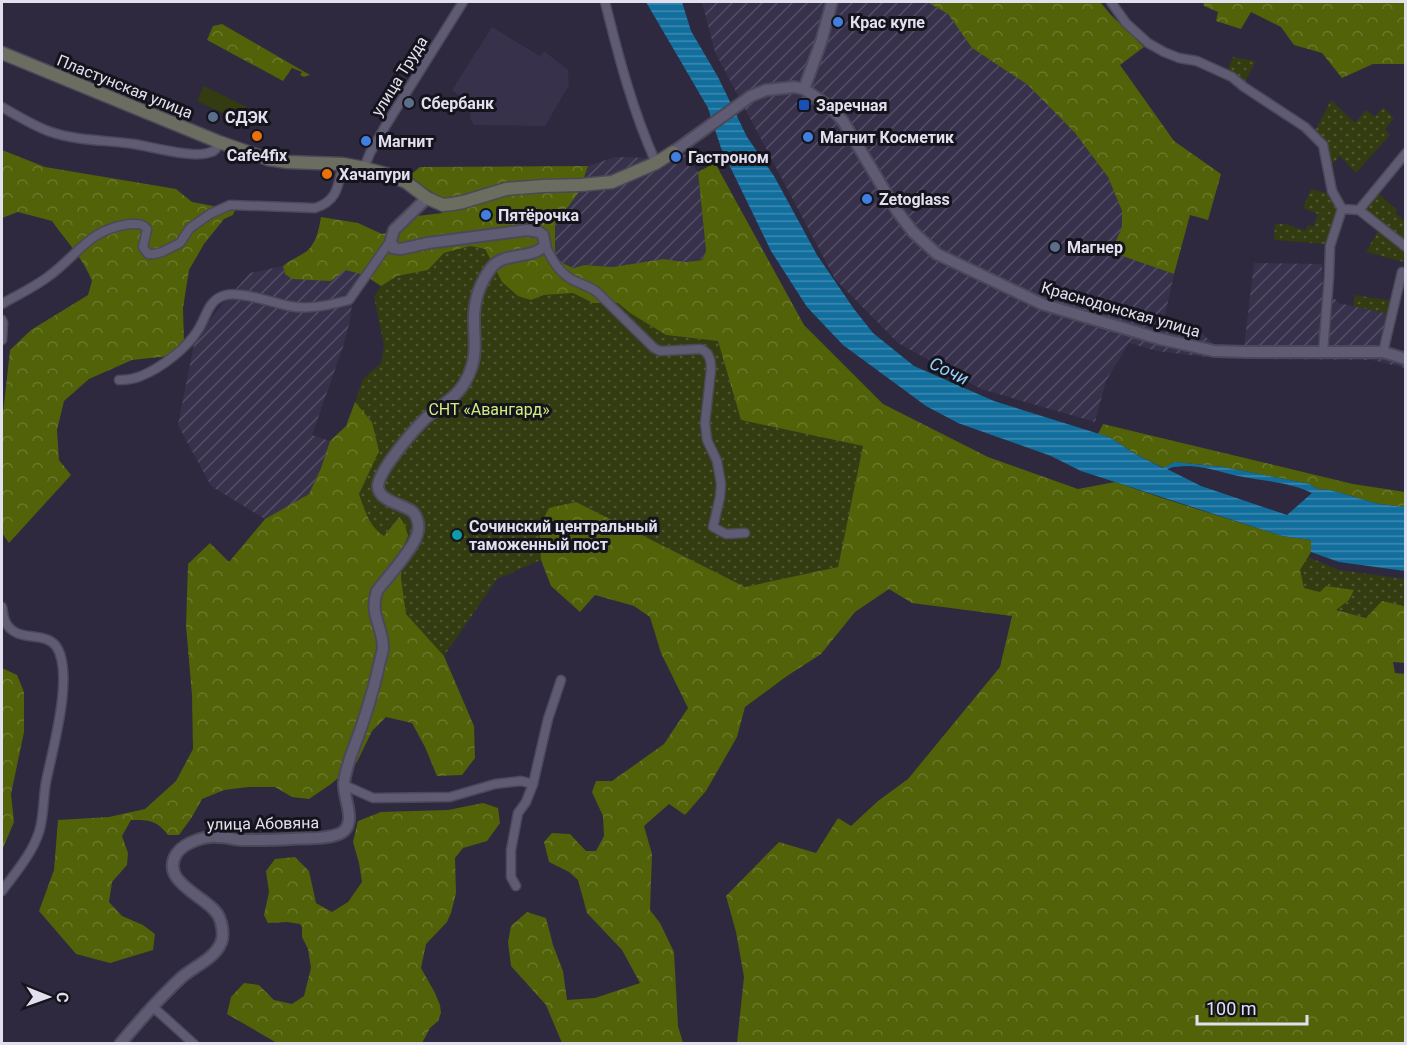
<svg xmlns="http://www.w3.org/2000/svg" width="1407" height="1045" font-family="Roboto,sans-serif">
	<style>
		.built { fill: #37314c }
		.industrial { fill: url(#industrial-furrows) }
		.grass { fill: url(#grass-dots) }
		.forest { fill: url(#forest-crowns) }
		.pitch { fill: #323c10 }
		.water { fill: url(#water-rules); fill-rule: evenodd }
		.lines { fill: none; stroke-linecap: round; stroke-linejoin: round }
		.minor-casing { stroke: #4b4859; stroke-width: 11 }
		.tertiary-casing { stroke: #4b4859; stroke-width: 14 }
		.secondary-casing { stroke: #4b4859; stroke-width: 15 }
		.minor { stroke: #5f5b73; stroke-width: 8 }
		.tertiary { stroke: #5f5b73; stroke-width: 10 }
		.secondary { stroke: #6c6d61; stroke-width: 12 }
		.shop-dot { fill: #3f7fe0; stroke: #15141d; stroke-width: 2 }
		.service-dot { fill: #5c6f8a; stroke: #15141d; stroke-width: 2 }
		.transit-dot { fill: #1a4fb4; stroke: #15141d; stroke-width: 2 }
		.food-dot { fill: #e8710a; stroke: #15141d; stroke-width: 2 }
		.culture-dot { fill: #0f9aa8; stroke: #15141d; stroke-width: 2 }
		.labels { text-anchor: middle; stroke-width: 6; stroke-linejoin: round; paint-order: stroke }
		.poi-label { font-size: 16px; font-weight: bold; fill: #e2e0ee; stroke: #15141d; text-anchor: start }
		.street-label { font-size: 16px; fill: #e2e0ee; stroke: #15141d }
		.park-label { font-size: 16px; fill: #d2ed81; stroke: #15141d }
		.water-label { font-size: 18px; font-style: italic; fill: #94d0f7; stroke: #15141d }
	</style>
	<defs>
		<pattern id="industrial-furrows" width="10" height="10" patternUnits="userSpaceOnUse" patternTransform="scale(1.5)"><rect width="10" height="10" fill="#37314c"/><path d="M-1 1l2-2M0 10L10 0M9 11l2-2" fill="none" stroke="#544f66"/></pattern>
		<pattern id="grass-dots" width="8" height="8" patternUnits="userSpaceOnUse" patternTransform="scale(1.5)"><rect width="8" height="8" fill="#323c10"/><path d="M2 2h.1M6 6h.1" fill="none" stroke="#4f5833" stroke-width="1.8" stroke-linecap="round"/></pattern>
		<pattern id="forest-crowns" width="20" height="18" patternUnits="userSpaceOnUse" patternTransform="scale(1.5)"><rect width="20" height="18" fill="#516208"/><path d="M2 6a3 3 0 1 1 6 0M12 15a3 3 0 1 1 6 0" fill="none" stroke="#6a782c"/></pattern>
		<pattern id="water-rules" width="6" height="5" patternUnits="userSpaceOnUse" patternTransform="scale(1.5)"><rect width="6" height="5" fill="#126e9d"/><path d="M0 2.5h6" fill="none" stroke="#4089b0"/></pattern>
	</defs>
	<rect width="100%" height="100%" fill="#2e293e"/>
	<path class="built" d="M492,27L540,56L544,51L568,70L569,85L545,126L474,125L470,118L471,106L452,90Z"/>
	<g class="industrial">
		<path d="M702,2H927L948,14L972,48L1028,85L1075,133L1108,177L1122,211V227L1111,252L1174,274L1164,320L1197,329L1216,346L1244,347L1254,263L1322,264L1323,297L1335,299L1338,303L1390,314L1378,345L1405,351V368L1372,360L1253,359L1206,357L1157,351L1129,343L1106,381L1095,422L981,389L898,343L835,279L715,52Z"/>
		<path d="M678,146L698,172L706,251L702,259L685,262L663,259L613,267L584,265L574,268L566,265L557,259L555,250V227L557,216L568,207L579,192L588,166L615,157L661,158Z"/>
		<path d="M283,266L285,274L345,270L364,275L353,291L350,321L343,347L312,435L330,441L321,468L309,494L265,519L211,486L178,425L195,339L219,308L250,273Z"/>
	</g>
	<g class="grass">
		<path d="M1233,57L1256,61L1244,83L1227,72Z"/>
		<path d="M1331,100L1355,123L1366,110L1375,117L1383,107L1394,118L1385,129L1390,135L1356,173L1340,156L1330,166L1314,133Z"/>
		<path d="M1311,189L1330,194L1340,209L1327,244L1274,240L1275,224H1286L1305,231L1308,225L1313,227L1318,214L1303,208Z"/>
		<path d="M1379,194L1397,210L1395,213L1405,221V243L1363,210Z"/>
		<path d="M1379,229L1405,250V258L1404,262L1366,252Z"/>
		<path d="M470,246L485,249L502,282L531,300L544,295L573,293L593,303H618L630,313L666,335L718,341L741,420L863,446L838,567L745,587L576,502L539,527L541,560L497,579L444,656L406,614L401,578L402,550L408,536L405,525L398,517L384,536C369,526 365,511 359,494L379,451L372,422L355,402L363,379L381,363L384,346L374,297L381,286L397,276L428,270L444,253Z"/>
		<path d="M1355,295L1393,301L1390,314L1353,306Z"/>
		<path d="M1308,557L1339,570L1405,579V587L1403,588L1405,591V609L1404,605L1367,618L1335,610L1349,600L1304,588L1300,570Z"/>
	</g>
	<g class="forest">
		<path d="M927,2H1100L1111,15L1144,47L1120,65L1174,141L1221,174L1208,220L1190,215L1174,274L1111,252L1122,227V211L1108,177L1075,133L1028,85L972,48L948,14Z"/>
		<path d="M1203,2H1405V64H1373L1342,78L1322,53L1294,45L1281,27L1251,12L1241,29L1216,21L1218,12L1204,6Z"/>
		<path d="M222,24L310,75L304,77L300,75L302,72L292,68L283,81L207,40L213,26Z"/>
		<path d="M2,150L45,167L176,189L192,202L235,210L233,215L224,219L204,244L189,270L183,308L184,343L169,356L132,360L89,379L64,401L57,430L59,460L71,475L9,543L2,533V422L10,350L31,330L88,295L92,281C83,258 66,241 52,221L18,212L2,218Z"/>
		<path d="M715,163L804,325L883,404L988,457L1078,489L1115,482L1159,497L1282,536L1311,540V552L1300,570L1304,588L1320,592L1326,586L1354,590L1349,600L1336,610L1366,618L1382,601L1404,606L1405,609V663L1393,662L1395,673L1406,674L1405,1043H737L744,977L736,932L726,896L779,842L816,853L838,818L851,826L878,801L908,779L1000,667L1012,616L912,603L889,589L855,612L821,654L787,676L745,707L737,737L706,791L685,815L669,804L644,826L652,854L650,910L660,923L674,952L678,1026L683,1043H562L546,1005L511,966L508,942L511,926L527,912L546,918L553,945L563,971L567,1000L595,998L640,983L622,950L587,913L578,880L569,872L549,862L544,842L552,833L570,834L586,851H596L604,836L603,816L592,792L596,781H612L664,744L688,708L661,653L650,617L634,606L595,595L580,612L551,586L541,560L539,527L549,508L576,502L745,587L838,567L863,446L741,420L718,341L666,335L630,313L618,303H593L573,293L544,295L531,300L518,296L502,282L485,249L470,246L444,253L428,270L397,276L381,286L364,275L345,270L331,281L292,279L285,274L283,266C291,259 301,256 308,250C317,241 319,228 321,217L358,223L382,234L399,230L417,216L442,213L443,200L409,176L420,167L588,166L579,192L568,207L557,216L555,227V250L557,259L566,265L574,268L584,265L613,267L663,259L685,262L702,260L706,251L698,172Z"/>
		<path d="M355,402L372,422L379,451L359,494C365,511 369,526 384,536L399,517L405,525L408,536L402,550L401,578L406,614L444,656L474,726L475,758L462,775L437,776L425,747L412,723L386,717L372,731L357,762L331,784L309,799L292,797L275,787H248L224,790L202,799L192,817L179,835H168C156,820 150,820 131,820L122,836L128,853L127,865L112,882L109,902L122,916L143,925L155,934L153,950L110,963L76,954L39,911L54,870L58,820L109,817L145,809L176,781L193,749L192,695L186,626L188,564L210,543L229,562L265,519L309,494L321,468L330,441L346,426Z"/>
		<path d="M1103,424L1353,484L1405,492V507L1379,504L1330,490L1317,489L1310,484L1223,467L1175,462L1164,468L1137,455L1109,437L1098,434Z"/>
		<path d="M2,668L17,675L24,692V732L11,794L14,822L3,848H2Z"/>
		<path d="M483,803L498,808L500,823L487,841L463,848L455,858L456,893L451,913L447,922L426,944L421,968L435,993L440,1005L441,1013L438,1021L430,1028L422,1043H277L227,1014L231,997L244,983L259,985L274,1000L292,1004L304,996L311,968L308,949L302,937V927L300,924L287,922L268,923L264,915L269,892L266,871L275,859L295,857L309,871L316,903L332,912L348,902L362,882L359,863L353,842L358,821L381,812L448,810Z"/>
	</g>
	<path class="pitch" d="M204,86L247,107L240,121L197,101Z"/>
	<path class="water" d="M646,2H682L691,31L718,77L747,137L774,176L817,255L854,309L873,333L914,366L994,401L1109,437L1137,455L1163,468L1175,462L1223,467L1310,484L1317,489L1330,490L1379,504L1405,507V571L1339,562L1311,552V540L1282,536L1081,471L1051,456L958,423L926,406L843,345L807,307L771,251L721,148L708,108ZM1186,466C1204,466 1220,472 1238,476C1263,481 1289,482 1312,493L1287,515L1201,486L1167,469L1173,467Z"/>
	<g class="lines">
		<defs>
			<g id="minor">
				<path d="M605,2C619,58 632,109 656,163"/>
				<path d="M1111,2L1126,23L1148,43L1164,52L1179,58L1197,61L1232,77L1244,87L1305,127L1323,145L1332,191L1342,209L1359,210L1406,247"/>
				<path d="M2,107C18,116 34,126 51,132C78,141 106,140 134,144C153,147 194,159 211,152C216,151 218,146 219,142"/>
				<path d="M364,168L370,153L386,125L463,2"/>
				<path d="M1359,210L1406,153"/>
				<path d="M545,245C551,258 558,271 571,279C580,284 589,286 597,292L654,348L660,351L701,349C710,353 711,361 711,370L705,423L707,440L717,461L721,484L720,497L713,527L726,534L745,533"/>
				<path d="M2,304C17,295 35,287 49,276C79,254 89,229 130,224C138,224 142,223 147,229L143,247L148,254H154L162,252L180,243L190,228L210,214L230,205L315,208C338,201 338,185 343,164"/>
				<path d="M2,320L3,323L2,340"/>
				<path d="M1323,352L1329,277L1330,246L1342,209"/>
				<path d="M1383,352L1402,272"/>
				<path d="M119,380C127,380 134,379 141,376C161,368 187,348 198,330C207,316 208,299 226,295C239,291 275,303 289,306C309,310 330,305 349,300L391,240"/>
				<path d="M2,607C3,611 3,616 5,621C15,644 44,630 56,646C75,673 52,751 46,782C43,798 44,817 39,832C32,854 15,873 2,891"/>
				<path d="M344,785L373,798L450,797L495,784L521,781L533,784"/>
				<path d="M516,886L511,877V850L518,813L526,802L533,784L548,719L561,680"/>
				<path d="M152,1006L194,1044"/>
			</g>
			<g id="tertiary">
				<path d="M804,89L821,42L832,2"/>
				<path d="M673,152L751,96L766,90L794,87L804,89L829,106L843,121L897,211L913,232L937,254L1042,304L1160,339L1192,346L1214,351L1248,352H1383L1406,359"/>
				<path d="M120,1044C140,1020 159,998 182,977C194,967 213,959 220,945C223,940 223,933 222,927C221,921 219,915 215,911C202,895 159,880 177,853C185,842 205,836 218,837C227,837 236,840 245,840C260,840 275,840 290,839C303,838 334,840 344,831C356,819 343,798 344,783C346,765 354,748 360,731C367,711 373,691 378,670C379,663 382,655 383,648C383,626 369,615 377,591C387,578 413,549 417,535C420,527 418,518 413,512C403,504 378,501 378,486C379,470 413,431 425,419C444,401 461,398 471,369C477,353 474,337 474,319C474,301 480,283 491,268C504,251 533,260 545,245L543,235L539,232L527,230L428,243L401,249L393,248L391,240L394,230L427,198"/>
			</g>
			<path id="secondary" d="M2,53L219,142L268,159L287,162L343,164L364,168L386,174L406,182L427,198L443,205L452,204L463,202L506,189L543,186L581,185L612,182L656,163L673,152"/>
		</defs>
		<use href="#minor" class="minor-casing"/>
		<use href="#tertiary" class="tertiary-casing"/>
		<use href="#secondary" class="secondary-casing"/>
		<use href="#minor" class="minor"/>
		<use href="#tertiary" class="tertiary"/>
		<use href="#secondary" class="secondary"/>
	</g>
	<g class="shop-dot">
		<circle cx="838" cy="22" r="6"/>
		<circle cx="808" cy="137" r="6"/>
		<circle cx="366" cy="141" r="6"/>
		<circle cx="676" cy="157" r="6"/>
		<circle cx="867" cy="199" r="6"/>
		<circle cx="486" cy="215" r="6"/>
	</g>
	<g class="service-dot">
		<circle cx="409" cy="103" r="6"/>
		<circle cx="213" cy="117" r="6"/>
		<circle cx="1055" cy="247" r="6"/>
	</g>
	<rect class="transit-dot" x="798" y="99" width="12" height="12" rx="3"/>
	<g class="food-dot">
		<circle cx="257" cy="136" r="6"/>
		<circle cx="327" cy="174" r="6"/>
	</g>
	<circle class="culture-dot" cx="457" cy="535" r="6"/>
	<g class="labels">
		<g class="poi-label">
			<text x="850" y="28">Крас купе</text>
			<text x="421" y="109">Сбербанк</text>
			<text x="816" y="111">Заречная</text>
			<text x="225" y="123">СДЭК</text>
			<text x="820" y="143">Магнит Косметик</text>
			<text x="378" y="147">Магнит</text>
			<text x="257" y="161" text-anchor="middle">Cafe4fix</text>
			<text x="688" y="163">Гастроном</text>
			<text x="339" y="180">Хачапури</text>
			<text x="879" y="205">Zetoglass</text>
			<text x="498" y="221">Пятёрочка</text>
			<text x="1067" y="253">Магнер</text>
			<text x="469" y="532">Сочинский центральный<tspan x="469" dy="18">таможенный пост</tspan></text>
		</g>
		<g class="street-label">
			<text transform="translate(399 76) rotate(-58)" y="6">улица Труда</text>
			<text transform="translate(125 86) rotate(22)" y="6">Пластунская улица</text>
			<text transform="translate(1121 309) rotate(16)" y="6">Краснодонская улица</text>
			<text transform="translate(263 823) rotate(-1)" y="6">улица Абовяна</text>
		</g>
		<g class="park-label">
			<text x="489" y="415">СНТ «Авангард»</text>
		</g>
		<g class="water-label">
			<text transform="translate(949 371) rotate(26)" y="6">Сочи</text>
		</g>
	</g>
	<rect width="1407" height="1045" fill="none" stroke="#e2e0ee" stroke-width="6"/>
	<g transform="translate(48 997) rotate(91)" stroke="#15141d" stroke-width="4.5" paint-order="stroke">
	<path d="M0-4.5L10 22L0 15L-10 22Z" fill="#e2e0ee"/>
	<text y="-9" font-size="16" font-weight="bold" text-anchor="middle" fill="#e2e0ee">С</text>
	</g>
	<path d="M1197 1015v9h110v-9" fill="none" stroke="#e2e0ee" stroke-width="3"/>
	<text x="1206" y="1015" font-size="18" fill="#e2e0ee" stroke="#15141d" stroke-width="4.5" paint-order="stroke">100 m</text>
</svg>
